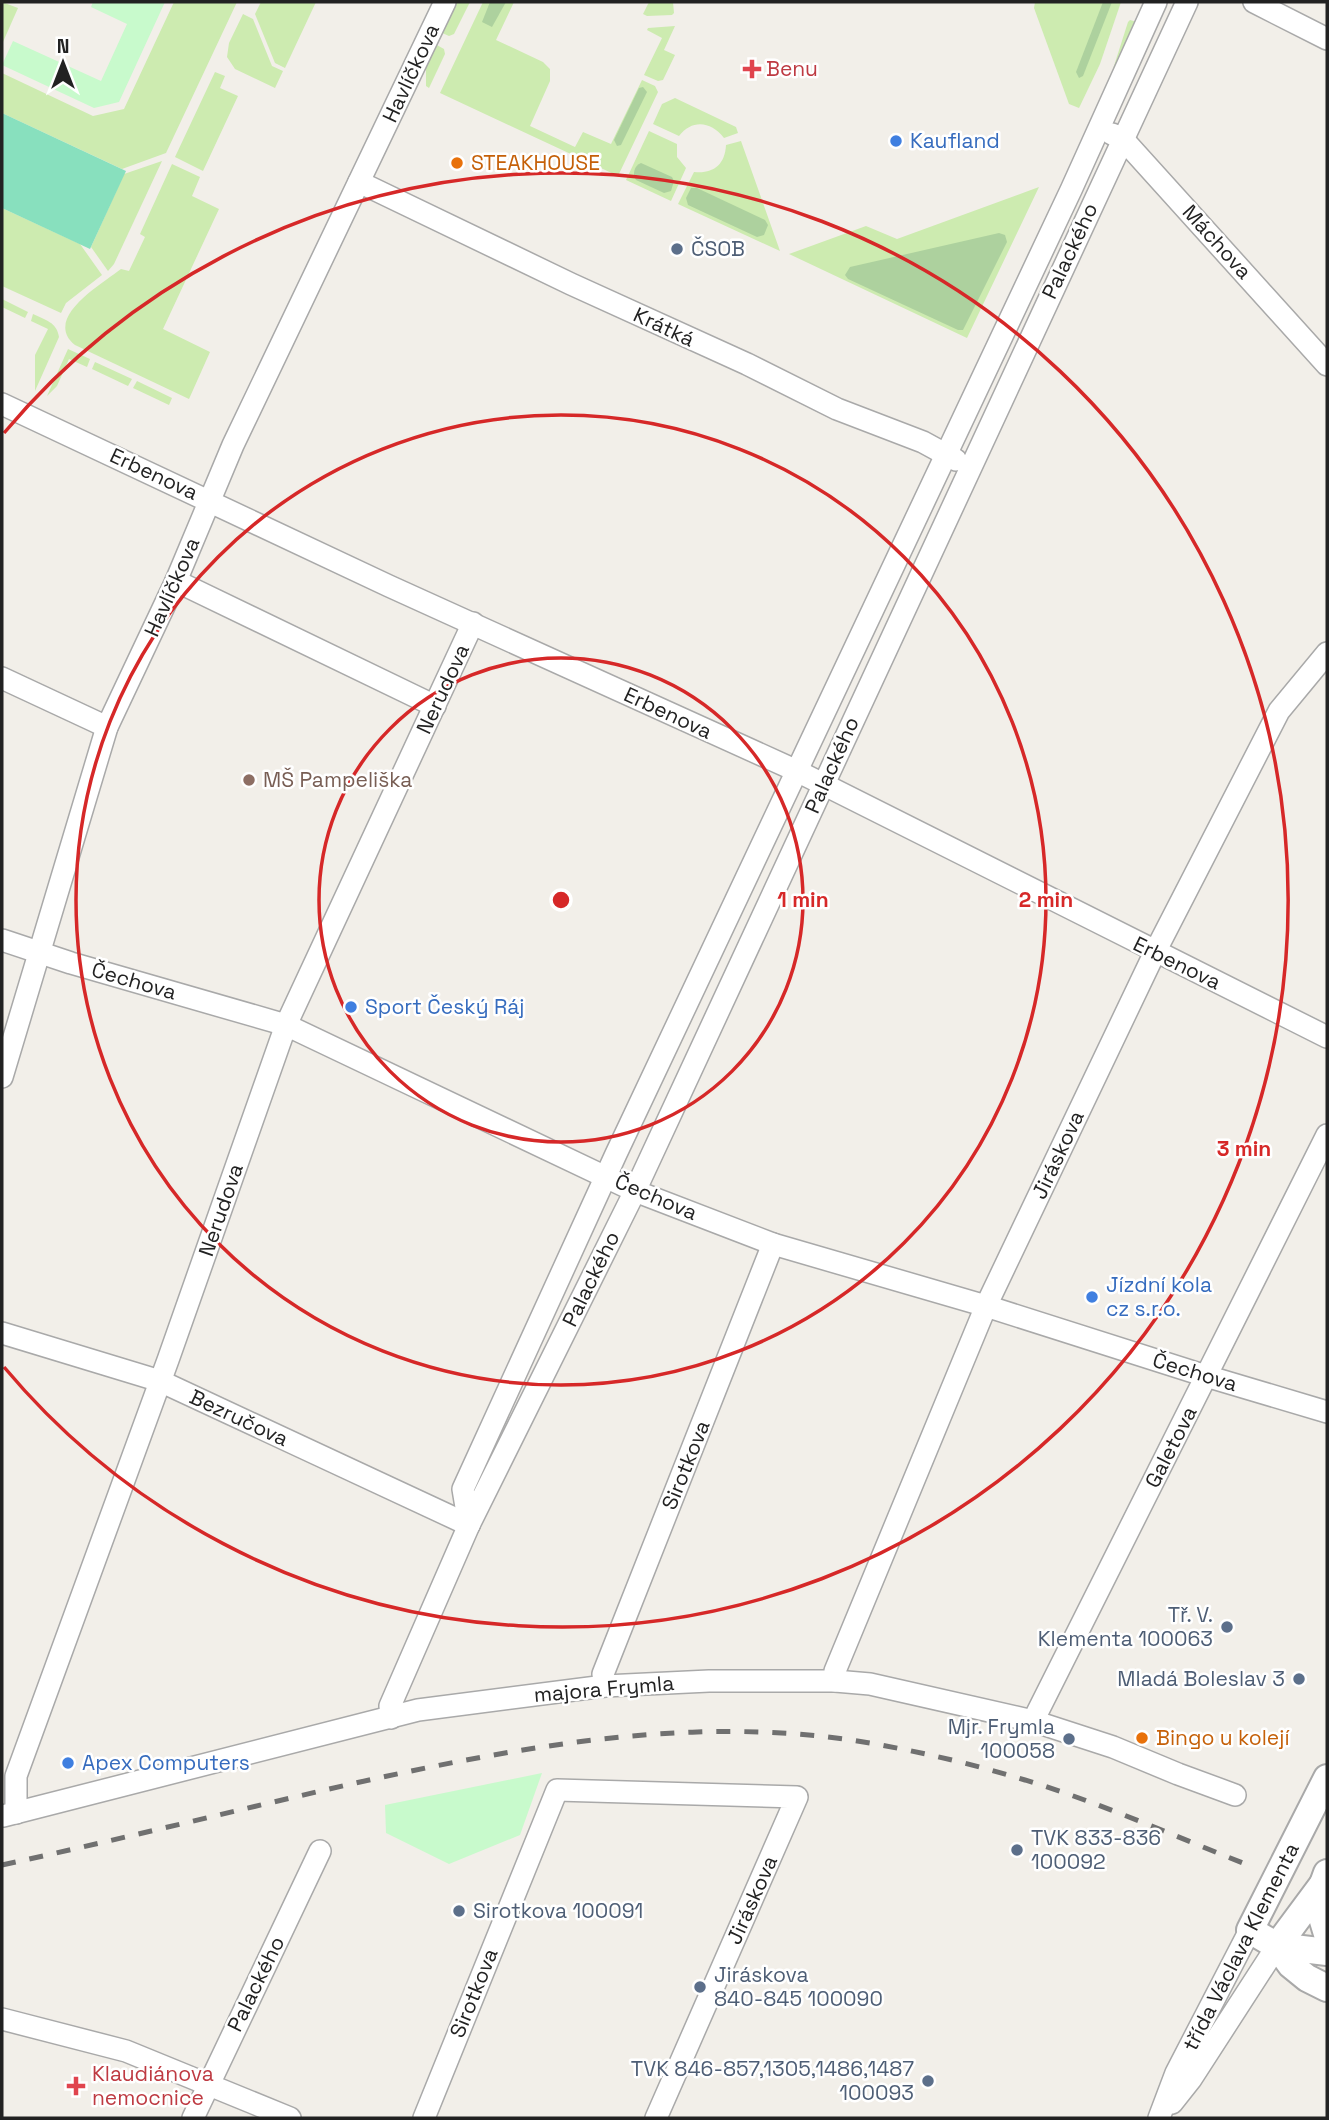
<svg xmlns="http://www.w3.org/2000/svg" width="1329" height="2120" font-family="'Space Grotesk',sans-serif">
	<style>
		.grass { fill: #cdebb0 }
		.forest { fill: #add19e }
		.park { fill: #c8facc }
		.pitch { fill: #88e0be }
		.lines { fill: none; stroke-linecap: round; stroke-linejoin: round }
		.minor-casing { stroke: #a9a9a9; stroke-width: 24 }
		.tertiary-casing { stroke: #a9a9a9; stroke-width: 30 }
		.minor { stroke: #fff; stroke-width: 21 }
		.tertiary { stroke: #fff; stroke-width: 26 }
		.rail { stroke: #707070; stroke-width: 5; stroke-dasharray: 14 14; stroke-linecap: butt }
		.ring { fill: none; stroke: #d62828; stroke-width: 3.5 }
		.health-dot { fill: #e0444e; stroke: #fff; stroke-width: 2.5 }
		.shop-dot { fill: #3f7fe0; stroke: #fff; stroke-width: 2.5 }
		.food-dot { fill: #e8710a; stroke: #fff; stroke-width: 2.5 }
		.service-dot { fill: #5c6f8a; stroke: #fff; stroke-width: 2.5 }
		.education-dot { fill: #8d6e63; stroke: #fff; stroke-width: 2.5 }
		.labels { text-anchor: middle; stroke-width: 5; stroke-linejoin: round; paint-order: stroke }
		.health-label { font-size: 21px; fill: #be3a42; stroke: #fff; text-anchor: start }
		.street-label { font-size: 21px; fill: #222; stroke: #fff }
		.shop-label { font-size: 21px; fill: #366cbe; stroke: #fff; text-anchor: start }
		.food-label { font-size: 21px; fill: #c56008; stroke: #fff; text-anchor: start }
		.service-label { font-size: 21px; fill: #4e5e75; stroke: #fff; text-anchor: start }
		.education-label { font-size: 21px; fill: #785e54; stroke: #fff; text-anchor: start }
		.centre { fill: #d62828; stroke: #fff; stroke-width: 3.5 }
		.ring-label { font-size: 21px; text-anchor: middle; font-weight: bold; fill: #d62828; stroke: #fff; stroke-width: 5; stroke-linejoin: round; paint-order: stroke }
	</style>
	<rect width="100%" height="100%" fill="#f2efe9"/>
	<g class="grass">
		<path d="M2,2L18,8L3,42L2,41Z"/>
		<path d="M174,2H237L166,153L122,169L2,113V73L93,116L124,109Z"/>
		<path d="M261,2H316L285,68L275,63L255,14Z"/>
		<path d="M454,2H470L454,34L449,36L440,32Z"/>
		<path d="M483,2H514L496,40L543,62L550,69V81L530,126L575,147L583,132L611,144L642,80L655,86L658,92L618,176L440,93Z"/>
		<path d="M649,2H673L674,13L672,15L647,16L643,14Z"/>
		<path d="M1035,2H1121L1100,64L1079,108L1069,104L1034,8Z"/>
		<path d="M243,14L253,19L272,66L283,71L275,88L235,69L227,57L229,43Z"/>
		<path d="M1130,20L1137,22L1113,69L1128,22Z"/>
		<path d="M675,26L664,50L675,55L663,80L658,81L644,75L662,38L647,30L648,28Z"/>
		<path d="M435,44L444,49L445,54L429,88L426,86V64Z"/>
		<path d="M215,72L225,76L220,88L238,96L203,171L175,157Z"/>
		<path d="M675,98L736,127L738,133L724,138C711,121 692,119 679,136L653,124L662,104Z"/>
		<path d="M649,131L677,144V157L686,168L671,201L626,180Z"/>
		<path d="M741,141L780,251L678,204L694,172C713,174 725,165 726,145Z"/>
		<path d="M162,161L114,264L108,271L91,247L124,174Z"/>
		<path d="M172,164L200,177L192,196L219,209L163,329L210,352L189,399L75,345C42,318 102,284 121,269L129,271L145,237L140,234Z"/>
		<path d="M1039,187L967,338L789,254L866,226L897,239Z"/>
		<path d="M2,208L80,244L102,275L66,303L61,313L2,286Z"/>
		<path d="M2,299L28,312L25,318L2,307Z"/>
		<path d="M33,314C45,320 57,322 59,337L35,391V355L48,329L31,321Z"/>
		<path d="M68,349L90,359L87,367L69,359L57,386L47,396Z"/>
		<path d="M95,362L132,379L128,386L92,369Z"/>
		<path d="M137,381L172,398L169,405L133,388Z"/>
	</g>
	<g class="forest">
		<path d="M490,2H506L492,27L482,22Z"/>
		<path d="M1103,2H1112L1083,76L1079,78L1076,72Z"/>
		<path d="M643,87L647,92L621,145L617,146L614,140L639,88Z"/>
		<path d="M641,163L672,177L674,181L671,191L664,193L636,180C632,174 634,166 641,163Z"/>
		<path d="M691,188H697L765,220L768,225L764,235L757,237L688,205L686,198Z"/>
		<path d="M999,233L1005,235L1007,242L963,330H958L848,279L845,275L850,267Z"/>
	</g>
	<g class="park">
		<path d="M93,2H165L119,102L94,108L2,65L13,41L101,81L127,24L91,7Z"/>
		<path d="M542,1773L520,1835L449,1864L386,1833L385,1805Z"/>
	</g>
	<path class="pitch" d="M2,113L126,171L90,249L2,208Z"/>
	<g class="lines">
		<defs>
			<g id="minor">
				<path d="M1254,2L1327,39"/>
				<path d="M1112,134L1122,138L1327,365"/>
				<path d="M359,182L571,284L747,364L837,409L923,442L956,460"/>
				<path d="M2,404L389,586L797,771L1327,1037"/>
				<path d="M176,581L435,706"/>
				<path d="M2,678L107,727"/>
				<path d="M2,940L71,963L286,1025L635,1191L773,1244L986,1306L1206,1376L1327,1412"/>
				<path d="M2,1077L107,727L176,581L233,445L445,2"/>
				<path d="M2,1333L160,1381L469,1525"/>
				<path d="M469,1525L463,1489L616,1154L1071,190L1156,2"/>
				<path d="M835,1681V1671L986,1306L1155,952L1279,711L1327,653"/>
				<path d="M605,1686L603,1674L773,1244"/>
				<path d="M391,1718L390,1706L469,1525L635,1191L1187,2"/>
				<path d="M1033,1721L1327,1135"/>
				<path d="M16,1813V1776L168,1360L286,1025L473,623"/>
				<path d="M3,1816L418,1710L605,1686L709,1681H835L870,1684L1033,1721L1113,1747L1178,1774L1235,1795"/>
				<path d="M2,2019L126,2051L290,2118"/>
				<path d="M1172,2103L1191,2079L1277,1946"/>
				<path d="M193,2118L320,1851"/>
				<path d="M424,2118L557,1790L797,1797L656,2118"/>
				<path d="M1159,2118L1176,2073L1250,1930"/>
			</g>
			<g id="tertiary">
				<path d="M1327,1778L1250,1930L1277,1946L1291,1965L1307,1978L1327,1988"/>
				<path d="M1323,1884L1320,1911L1327,1934"/>
				<path d="M1277,1946L1323,1884L1327,1873"/>
				<path d="M1277,1946L1327,1952"/>
			</g>
		</defs>
		<use href="#minor" class="minor-casing"/>
		<use href="#tertiary" class="tertiary-casing"/>
		<use href="#minor" class="minor"/>
		<use href="#tertiary" class="tertiary"/>
		<path class="rail" d="M2,1865C127,1838 252,1806 378,1778C541,1743 708,1714 875,1744C926,1753 976,1765 1025,1780C1101,1803 1174,1836 1248,1865"/>
	</g>
	<g class="ring">
		<circle cx="561" cy="900" r="242"/>
		<circle cx="561" cy="900" r="485"/>
		<path d="M4 433A727 727 0 1 1 4 1367"/>
	</g>
	<g class="health-dot">
		<path d="M748.5 58.5h7v7h7v7h-7v7h-7v-7h-7v-7h7z"/>
		<path d="M72.5 2075.5h7v7h7v7h-7v7h-7v-7h-7v-7h7z"/>
	</g>
	<g class="shop-dot">
		<circle cx="896" cy="141" r="7"/>
		<circle cx="351" cy="1007" r="7"/>
		<circle cx="1092" cy="1297" r="7"/>
		<circle cx="68" cy="1763" r="7"/>
	</g>
	<g class="food-dot">
		<circle cx="457" cy="163" r="7"/>
		<circle cx="1142" cy="1738" r="7"/>
	</g>
	<g class="service-dot">
		<circle cx="677" cy="249" r="7"/>
		<circle cx="1227" cy="1627" r="7"/>
		<circle cx="1299" cy="1679" r="7"/>
		<circle cx="1069" cy="1739" r="7"/>
		<circle cx="1017" cy="1850" r="7"/>
		<circle cx="459" cy="1911" r="7"/>
		<circle cx="700" cy="1987" r="7"/>
		<circle cx="928" cy="2081" r="7"/>
	</g>
	<circle class="education-dot" cx="249" cy="780" r="7"/>
	<g class="labels">
		<g class="health-label">
			<text x="766" y="76">Benu</text>
			<text x="92" y="2081">Klaudiánova<tspan x="92" dy="24">nemocnice</tspan></text>
		</g>
		<g class="street-label">
			<text transform="translate(411 73) rotate(-65)" y="7">Havlíčkova</text>
			<text transform="translate(1217 242) rotate(48)" y="7">Máchova</text>
			<text transform="translate(1070 251) rotate(-65)" y="7">Palackého</text>
			<text transform="translate(664 327) rotate(25)" y="7">Krátká</text>
			<text transform="translate(154 474) rotate(25)" y="7">Erbenova</text>
			<text transform="translate(172 587) rotate(-66)" y="7">Havlíčkova</text>
			<text transform="translate(443 689) rotate(-65)" y="7">Nerudova</text>
			<text transform="translate(668 713) rotate(25)" y="7">Erbenova</text>
			<text transform="translate(832 765) rotate(-66)" y="7">Palackého</text>
			<text transform="translate(1177 963) rotate(26)" y="7">Erbenova</text>
			<text transform="translate(134 981) rotate(16)" y="7">Čechova</text>
			<text transform="translate(1058 1155) rotate(-65)" y="7">Jiráskova</text>
			<text transform="translate(656 1197) rotate(23)" y="7">Čechova</text>
			<text transform="translate(221 1210) rotate(-71)" y="7">Nerudova</text>
			<text transform="translate(591 1279) rotate(-64)" y="7">Palackého</text>
			<text transform="translate(1195 1372) rotate(17)" y="7">Čechova</text>
			<text transform="translate(239 1418) rotate(25)" y="7">Bezručova</text>
			<text transform="translate(1171 1447) rotate(-63)" y="7">Galetova</text>
			<text transform="translate(686 1465) rotate(-68)" y="7">Sirotkova</text>
			<text transform="translate(604 1689) rotate(-5)" y="7">majora Frymla</text>
			<text transform="translate(752 1900) rotate(-66)" y="7">Jiráskova</text>
			<text transform="translate(1241 1947) rotate(-63)" y="7">třída Václava Klementa</text>
			<text transform="translate(256 1984) rotate(-64)" y="7">Palackého</text>
			<text transform="translate(474 1993) rotate(-68)" y="7">Sirotkova</text>
		</g>
		<g class="shop-label">
			<text x="910" y="148">Kaufland</text>
			<text x="365" y="1014">Sport Český Ráj</text>
			<text x="1106" y="1292">Jízdní kola<tspan x="1106" dy="24">cz s.r.o.</tspan></text>
			<text x="82" y="1770">Apex Computers</text>
		</g>
		<g class="food-label">
			<text x="471" y="170">STEAKHOUSE</text>
			<text x="1156" y="1745">Bingo u kolejí</text>
		</g>
		<g class="service-label">
			<text x="691" y="256">ČSOB</text>
			<text x="1213" y="1622" text-anchor="end">Tř. V.<tspan x="1213" dy="24">Klementa 100063</tspan></text>
			<text x="1285" y="1686" text-anchor="end">Mladá Boleslav 3</text>
			<text x="1055" y="1734" text-anchor="end">Mjr. Frymla<tspan x="1055" dy="24">100058</tspan></text>
			<text x="1031" y="1845">TVK 833-836<tspan x="1031" dy="24">100092</tspan></text>
			<text x="473" y="1918">Sirotkova 100091</text>
			<text x="714" y="1982">Jiráskova<tspan x="714" dy="24">840-845 100090</tspan></text>
			<text x="914" y="2076" text-anchor="end">TVK 846-857,1305,1486,1487<tspan x="914" dy="24">100093</tspan></text>
		</g>
		<g class="education-label">
			<text x="263" y="787">MŠ Pampeliška</text>
		</g>
	</g>
	<circle cx="561" cy="900" r="10" class="centre"/>
	<g class="ring-label">
		<text x="803" y="907">1 min</text>
		<text x="1046" y="907">2 min</text>
		<text x="1244" y="1156">3 min</text>
	</g>
	<rect width="1329" height="2120" fill="none" stroke="#222222" stroke-width="7"/>
	<g transform="translate(63 63)" stroke="#ffffff" stroke-width="5" paint-order="stroke">
	<path d="M0-5L12 26L0 18L-12 26Z" fill="#222222"/>
	<text y="-10" font-size="19" font-weight="bold" text-anchor="middle" fill="#222222">N</text>
	</g>
</svg>
